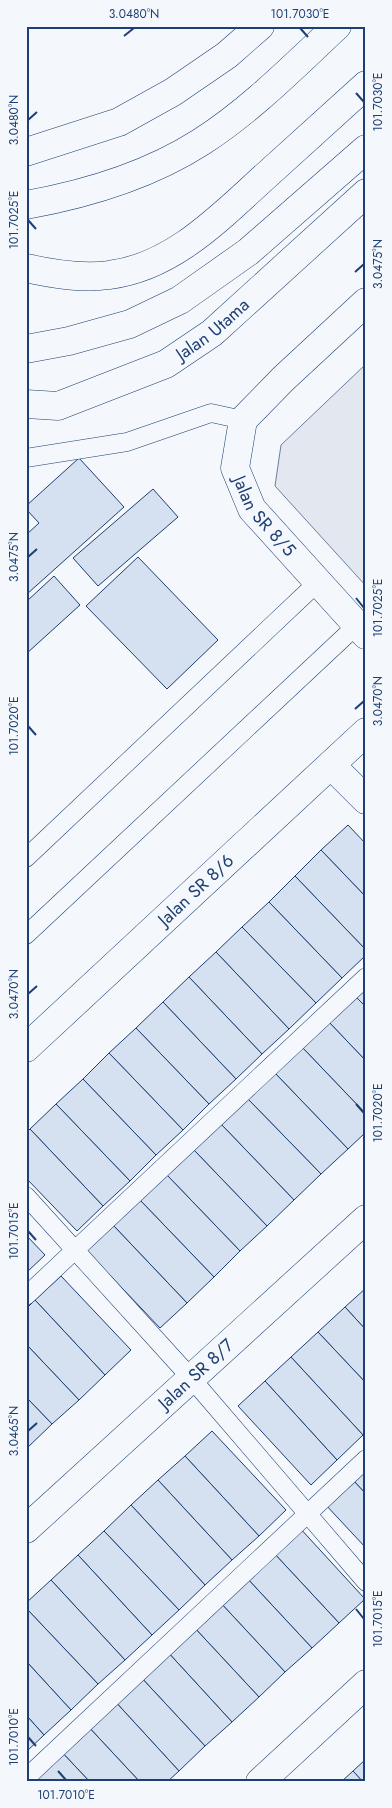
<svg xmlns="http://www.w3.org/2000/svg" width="392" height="1808" font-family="Jost,sans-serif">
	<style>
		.parking { fill: #e3e8f0; stroke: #687fa3 }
		.building { fill: #d5e0f0; stroke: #1d3f73 }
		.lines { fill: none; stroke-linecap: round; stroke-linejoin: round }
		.service-casing { stroke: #1d3f73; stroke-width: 19 }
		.minor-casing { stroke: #1d3f73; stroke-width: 29 }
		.tertiary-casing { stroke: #1d3f73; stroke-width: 29 }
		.trunk-casing { stroke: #1d3f73; stroke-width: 29 }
		.motorway-casing { stroke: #1d3f73; stroke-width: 29 }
		.service { stroke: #f4f7fb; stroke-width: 18 }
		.minor { stroke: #f4f7fb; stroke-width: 28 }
		.tertiary { stroke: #f4f7fb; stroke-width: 28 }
		.trunk { stroke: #f4f7fb; stroke-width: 28 }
		.motorway { stroke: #f4f7fb; stroke-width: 28 }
		.ticks { fill: none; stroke: #1d3f73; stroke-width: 2 }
		.labels { text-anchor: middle; stroke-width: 4; stroke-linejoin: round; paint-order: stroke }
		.street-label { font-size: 18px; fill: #1d3f73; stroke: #f4f7fb }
		.neatline { fill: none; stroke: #1d3f73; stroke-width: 2 }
		.ticks-label { font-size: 12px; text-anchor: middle; fill: #1d3f73 }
	</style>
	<rect width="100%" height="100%" fill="#f4f7fb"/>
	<path class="parking" d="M366,364V586L275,486L281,445Z"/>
	<g class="building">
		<path d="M79,458L124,507L27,594L26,535L39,523L26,509V506Z"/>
		<path d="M153,489L178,517L98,586L73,558Z"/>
		<path d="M138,557L218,640L167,689L86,606Z"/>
		<path d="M54,576L80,605L26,654V602Z"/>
		<path d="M348,825L366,844V897L321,850Z"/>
		<path d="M321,850L366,897V950L295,876Z"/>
		<path d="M295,876L366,950V955L342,978L269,902Z"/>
		<path d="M269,902L342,978L316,1003L242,927Z"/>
		<path d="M242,927L316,1003L289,1029L216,952Z"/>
		<path d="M216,952L289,1029L262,1054L189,977Z"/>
		<path d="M189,977L262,1054L236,1079L163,1002Z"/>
		<path d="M366,982V1007L353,994Z"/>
		<path d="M353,994L366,1007V1061L327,1020Z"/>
		<path d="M163,1002L236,1079L209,1104L136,1028Z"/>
		<path d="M327,1020L366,1061V1114L300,1045Z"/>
		<path d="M136,1028L209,1104L183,1130L109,1053Z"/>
		<path d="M300,1045L366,1114V1132L348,1149L273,1071Z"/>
		<path d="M109,1053L183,1130L156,1155L83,1079Z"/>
		<path d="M273,1071L348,1149L321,1174L246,1097Z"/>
		<path d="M83,1079L156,1155L130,1181L56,1104Z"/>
		<path d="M246,1097L321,1174L294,1200L219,1122Z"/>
		<path d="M56,1104L130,1181L103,1206L30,1129Z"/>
		<path d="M219,1122L294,1200L267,1226L192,1148Z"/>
		<path d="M30,1129L103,1206L77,1231L26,1178V1133Z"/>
		<path d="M192,1148L267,1226L240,1251L166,1174Z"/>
		<path d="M166,1174L240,1251L214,1277L139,1199Z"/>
		<path d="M139,1199L214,1277L187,1303L112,1224Z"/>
		<path d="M112,1224L187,1303L160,1328L86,1250Z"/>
		<path d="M26,1235L45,1255L26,1273Z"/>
		<path d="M61,1276L131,1350L105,1375L35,1300Z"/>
		<path d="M366,1288V1330L345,1307Z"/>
		<path d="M35,1300L105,1375L79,1400L26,1344V1309Z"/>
		<path d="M345,1307L366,1330V1383L318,1332Z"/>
		<path d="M318,1332L366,1383V1433L363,1435L291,1357Z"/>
		<path d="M26,1344L79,1400L52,1424L26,1397Z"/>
		<path d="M291,1357L363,1435L337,1460L265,1381Z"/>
		<path d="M265,1381L337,1460L311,1485L238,1406Z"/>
		<path d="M26,1397L52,1424L26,1449Z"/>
		<path d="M212,1431L286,1510L259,1536L185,1456Z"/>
		<path d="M185,1456L259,1536L232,1560L158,1480Z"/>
		<path d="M366,1464V1494L351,1478Z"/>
		<path d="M351,1478L366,1494V1548L324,1503Z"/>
		<path d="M158,1480L232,1560L205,1585L131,1505Z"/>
		<path d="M131,1505L205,1585L179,1610L104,1531Z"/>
		<path d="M298,1526L365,1599L339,1623L272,1551Z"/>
		<path d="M104,1531L179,1610L152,1635L78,1555Z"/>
		<path d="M272,1551L339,1623L312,1648L245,1576Z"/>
		<path d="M78,1555L152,1635L125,1660L51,1580Z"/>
		<path d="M245,1576L312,1648L285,1672L218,1600Z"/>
		<path d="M51,1580L125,1660L98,1684L26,1608V1603Z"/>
		<path d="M218,1600L285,1672L259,1697L192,1625Z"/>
		<path d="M26,1608L98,1684L71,1710L26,1661Z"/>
		<path d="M192,1625L259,1697L232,1722L165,1649Z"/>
		<path d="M165,1649L232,1722L205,1746L138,1674Z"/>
		<path d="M26,1661L71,1710L44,1735L26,1715Z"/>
		<path d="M138,1674L205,1746L179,1771L112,1698Z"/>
		<path d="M112,1698L179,1771L167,1782H140L85,1723Z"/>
		<path d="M26,1715L44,1735L26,1752Z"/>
		<path d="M85,1723L140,1782H90L58,1748Z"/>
		<path d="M58,1748L90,1782H41L32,1772Z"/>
		<path d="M366,1759V1782H363L353,1771Z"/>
		<path d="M353,1771L363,1782H341Z"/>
	</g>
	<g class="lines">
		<defs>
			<g id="service">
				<path d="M26,458L127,442L211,413L243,420"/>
				<path d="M26,858L318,582"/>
				<path d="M26,935L357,625"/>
				<path d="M26,1196L191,1378L366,1582"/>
				<path d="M26,1296L366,977"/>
				<path d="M26,1778L366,1459"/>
			</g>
			<g id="minor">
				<path id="s1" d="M366,302L283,379L243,420L235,468L252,509L366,635"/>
				<path d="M331,765L366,800"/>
				<path id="s2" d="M26,1048L366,732"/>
				<path id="s3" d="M26,1529L366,1219"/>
				<path d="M260,1782L366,1684"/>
			</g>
			<g id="tertiary">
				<path id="s4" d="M26,404L58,406L166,364L212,333L366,193"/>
			</g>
			<path id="trunk" d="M26,268C53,274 82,279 109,275C175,267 223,214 270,172C302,143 334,114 366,85"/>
			<g id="motorway">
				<path d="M26,152L119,122L173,92L227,55L260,26"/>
				<path d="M26,205C87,194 148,176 201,142C251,110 294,66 337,26"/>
				<path d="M26,349L69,341L130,324L180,300L248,252L366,149"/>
			</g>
		</defs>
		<use href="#service" class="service-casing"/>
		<use href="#minor" class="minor-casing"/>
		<use href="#tertiary" class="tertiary-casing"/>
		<use href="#trunk" class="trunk-casing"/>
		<use href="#motorway" class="motorway-casing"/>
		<use href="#service" class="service"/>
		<use href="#minor" class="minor"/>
		<use href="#tertiary" class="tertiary"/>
		<use href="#trunk" class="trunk"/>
		<use href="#motorway" class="motorway"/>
	</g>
	<path class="ticks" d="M300,28L308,37M124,36L134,28M356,93L364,102M28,120L37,112M28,220L36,229M355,272L364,264M28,557L37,549M356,598L364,608M355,709L364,701M28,726L36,735M28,994L37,986M356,1104L364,1113M28,1231L36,1240M28,1431L37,1423M356,1609L364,1619M28,1737L36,1746M58,1771L66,1780"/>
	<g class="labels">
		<g class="street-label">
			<text dy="6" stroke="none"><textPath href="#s4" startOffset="206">Jalan Utama</textPath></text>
			<text dy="6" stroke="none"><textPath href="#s1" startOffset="276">Jalan SR 8/5</textPath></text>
			<text dy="6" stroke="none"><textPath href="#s2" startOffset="232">Jalan SR 8/6</textPath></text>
			<text dy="6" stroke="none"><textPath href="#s3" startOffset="230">Jalan SR 8/7</textPath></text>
		</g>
	</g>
	<rect width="392" height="1808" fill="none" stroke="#f4f7fb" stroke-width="55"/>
	<rect x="28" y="28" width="336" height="1752" class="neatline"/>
	<g class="ticks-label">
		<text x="134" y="18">3.0480°N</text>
		<text x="300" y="18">101.7030°E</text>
		<text transform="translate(378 102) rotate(-90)" y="4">101.7030°E</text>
		<text transform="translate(14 120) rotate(-90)" y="4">3.0480°N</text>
		<text transform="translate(14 220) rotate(-90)" y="4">101.7025°E</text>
		<text transform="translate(378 264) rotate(-90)" y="4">3.0475°N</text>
		<text transform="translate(14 557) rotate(-90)" y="4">3.0475°N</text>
		<text transform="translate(378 608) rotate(-90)" y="4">101.7025°E</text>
		<text transform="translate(378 701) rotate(-90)" y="4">3.0470°N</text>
		<text transform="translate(14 726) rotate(-90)" y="4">101.7020°E</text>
		<text transform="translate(14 994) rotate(-90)" y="4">3.0470°N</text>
		<text transform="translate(378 1113) rotate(-90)" y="4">101.7020°E</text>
		<text transform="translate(14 1231) rotate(-90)" y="4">101.7015°E</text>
		<text transform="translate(14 1431) rotate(-90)" y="4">3.0465°N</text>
		<text transform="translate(378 1619) rotate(-90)" y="4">101.7015°E</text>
		<text transform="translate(14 1737) rotate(-90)" y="4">101.7010°E</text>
		<text x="66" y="1799">101.7010°E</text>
	</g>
</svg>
